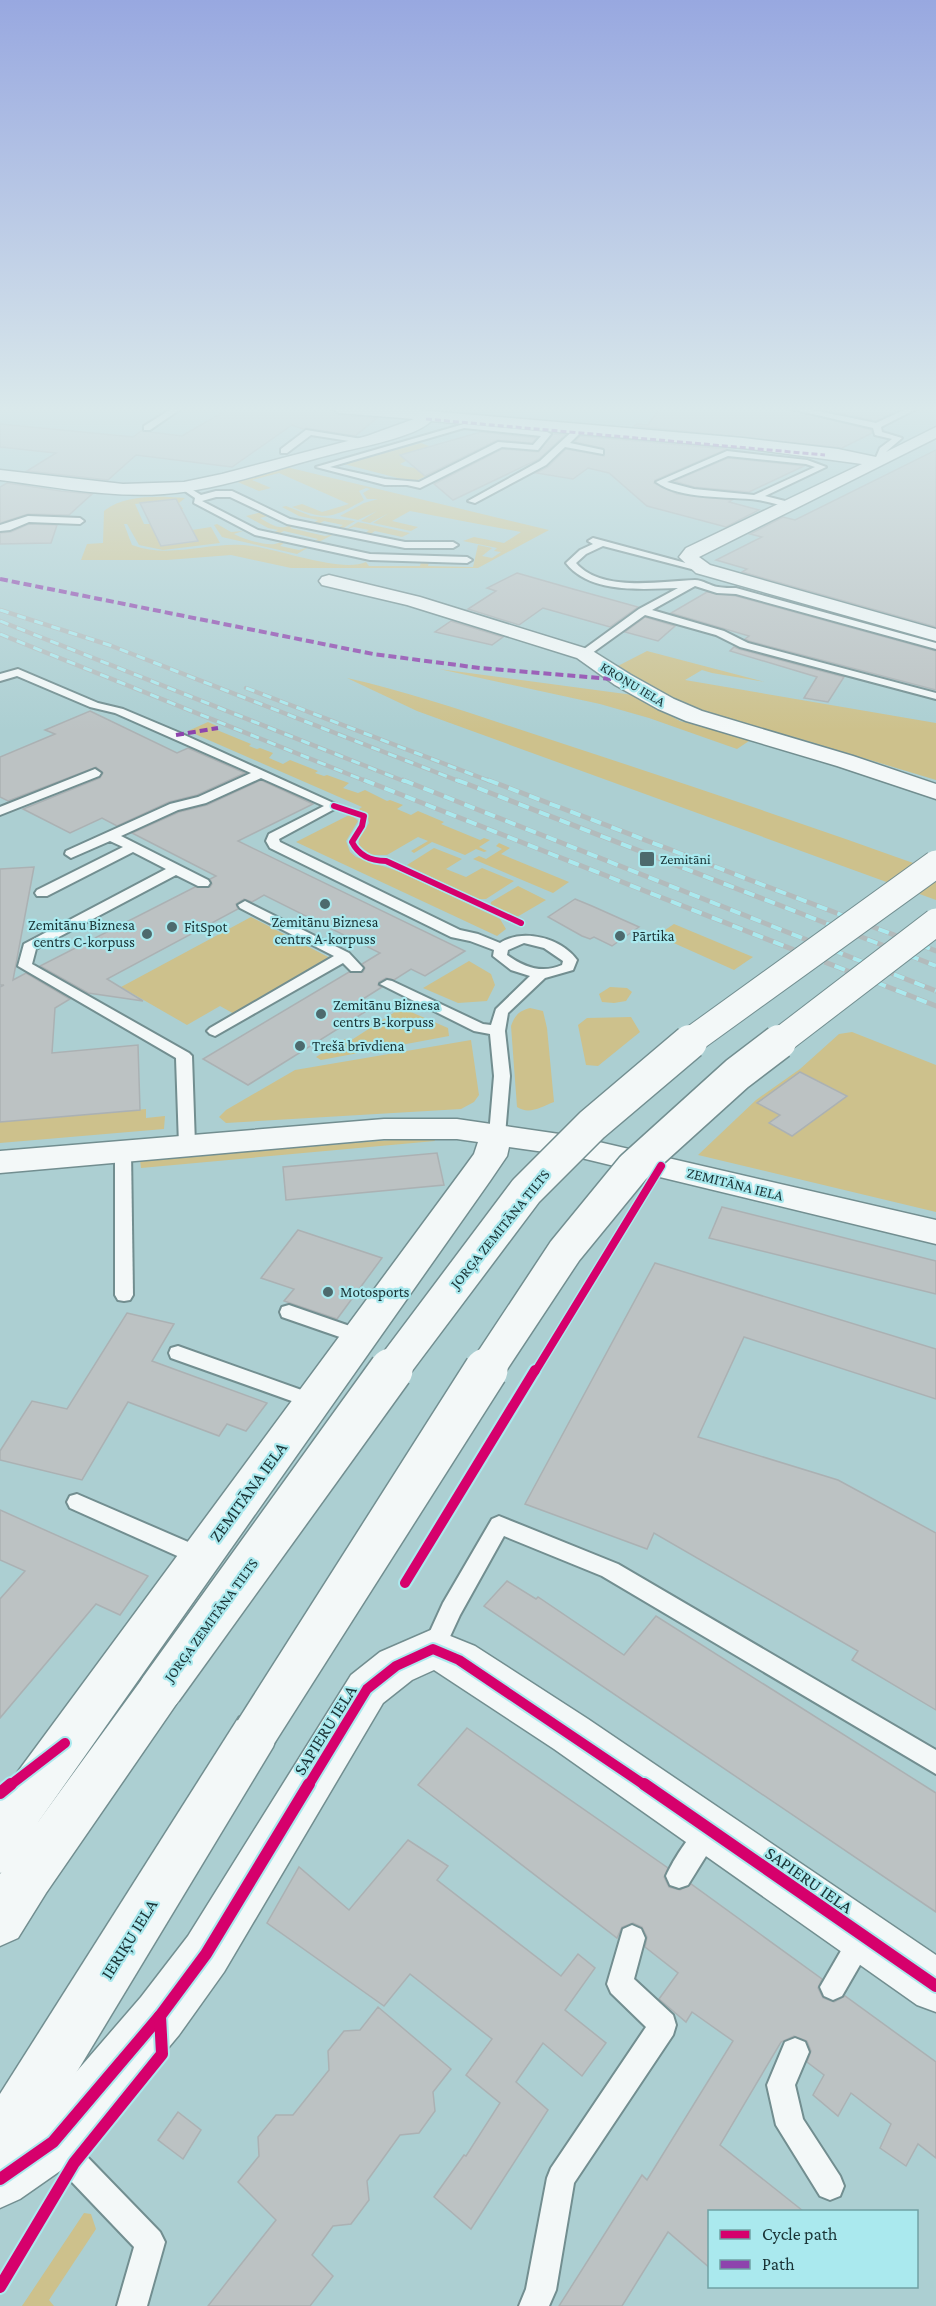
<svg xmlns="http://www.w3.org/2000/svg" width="936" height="2306" font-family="'Crimson Pro',serif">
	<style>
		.green { fill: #cdc18c }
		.building { fill: #bcc2c3; stroke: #abb1b3; stroke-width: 1.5 }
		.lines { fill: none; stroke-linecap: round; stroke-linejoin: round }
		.service-casing { stroke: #728e90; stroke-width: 4 }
		.minor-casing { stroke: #728e90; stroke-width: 3 }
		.primary-casing { stroke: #728e90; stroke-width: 3 }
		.service { fill: #f3f8f8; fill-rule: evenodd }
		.minor { fill: #f3f8f8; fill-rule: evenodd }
		.primary { fill: #f3f8f8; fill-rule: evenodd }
		.rail-far1-casing { stroke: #b2bbbc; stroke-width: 4.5 }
		.rail-casing { stroke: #b2bbbc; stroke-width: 5 }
		.rail-far1 { stroke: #aae9ee; stroke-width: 3; stroke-dasharray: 9; stroke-linecap: butt }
		.rail { stroke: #aae9ee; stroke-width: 4; stroke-dasharray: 11; stroke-linecap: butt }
		.primary-bridge-far2-casing { stroke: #728e90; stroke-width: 29; stroke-linecap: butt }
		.primary-bridge-far1-casing { stroke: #728e90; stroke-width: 37; stroke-linecap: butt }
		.primary-bridge-casing { stroke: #728e90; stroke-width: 46; stroke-linecap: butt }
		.primary-bridge-far2 { stroke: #f3f8f8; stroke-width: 27 }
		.primary-bridge-far1 { stroke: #f3f8f8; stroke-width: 34 }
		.primary-bridge { stroke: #f3f8f8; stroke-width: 43 }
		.quiet-far1 { stroke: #8e44ad; stroke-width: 3; stroke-dasharray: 6 3; stroke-linecap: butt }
		.quiet { stroke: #8e44ad; stroke-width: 4; stroke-dasharray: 8 4; stroke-linecap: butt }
		.cycleway-far3-casing { stroke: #aae9ee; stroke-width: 9 }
		.cycleway-far2-casing { stroke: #aae9ee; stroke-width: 11 }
		.cycleway-far1-casing { stroke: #aae9ee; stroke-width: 14 }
		.cycleway-casing { stroke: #aae9ee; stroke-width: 16 }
		.cycleway-far3 { stroke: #d6006c; stroke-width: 6 }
		.cycleway-far2 { stroke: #d6006c; stroke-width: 8 }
		.cycleway-far1 { stroke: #d6006c; stroke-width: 10 }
		.cycleway { stroke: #d6006c; stroke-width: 12 }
		.poi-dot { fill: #4d6a6d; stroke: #aae9ee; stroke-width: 2 }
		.labels { text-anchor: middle; stroke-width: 4.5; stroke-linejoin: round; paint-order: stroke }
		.far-street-label { font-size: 14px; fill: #1a3436; stroke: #aae9ee }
		.far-poi-label { font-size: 14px; fill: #1a3436; stroke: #aae9ee; text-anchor: start }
		.poi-label { font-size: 15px; fill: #1a3436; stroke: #aae9ee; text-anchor: start }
		.street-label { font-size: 15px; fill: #1a3436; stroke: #aae9ee }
		.near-street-label { font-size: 18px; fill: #1a3436; stroke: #aae9ee }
	</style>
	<rect width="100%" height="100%" fill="#accfd2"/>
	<g class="green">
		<path d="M421,443L432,447L400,456L408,460L400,464C414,472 429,464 443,469L413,482L344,464Z"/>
		<path d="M282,466L549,530L478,568H291L231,555L167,560H81L87,544L103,543L104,511C124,494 160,496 185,498L179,503L183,509L176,510L170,500L135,504L144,524H150L161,545L198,541L192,530L211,527L220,543L163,550L139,545L127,524H124L132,545C172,560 212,540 252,546C281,550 342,573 366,562L369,566H420L421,562H429L428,566L473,567L478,545L492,548L482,556L492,558L501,552L494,551L497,548L463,541L474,537L504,543L521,532L410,511L392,521L418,527L411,531L373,523L389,513L370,523L361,521L377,511L358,520L340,516L364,503L378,499H367L363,493L370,489L366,488L359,491L364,500C332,518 327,521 292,507L302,504L322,512L349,504L279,473L252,480L271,488L259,491L233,480Z"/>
		<path d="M286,506L311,516L355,521L342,529L338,528L343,525L324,521L318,524L313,523L318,520L299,516L282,507Z"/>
		<path d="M262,512L268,516L260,518C267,522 277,529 285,527C289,526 292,525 295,525L290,528L325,536L334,534L317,543L313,542L318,539L284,531L278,534L273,533L278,530L268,528L246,516Z"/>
		<path d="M358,522L410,533L402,537L375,531L369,535L364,534L369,530L354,527L345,530Z"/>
		<path d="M217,524L231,532L243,531L234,534C243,539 265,546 275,544C278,543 281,542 285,542L280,546L299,550L309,547L297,554L222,537L214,525Z"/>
		<path d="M647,651L765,682L712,673L702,670L685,680L936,723V780L797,738L695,711L614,668Z"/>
		<path d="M439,669L633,695L680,721L752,739L737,749L649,718L600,704Z"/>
		<path d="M347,678C423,695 498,723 573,747C695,787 816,828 936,871V900L417,711Z"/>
		<path d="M208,722L217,726L212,728L251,744L249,746L257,749L260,748L273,753L269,758L283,764L290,760L318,771L315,773L324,776L327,775L349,783L343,788L358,793L365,790L387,801L390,800L403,805L397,809L411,815L418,811L444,822L441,824L480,840L484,838L490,840L479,847L487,851L484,852L476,849L465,855L432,842L414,853L411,851L428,841L418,837L387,855H371L359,845V838L369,823L367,814L359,809L362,807L188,731Z"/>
		<path d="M351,814L358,821L346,841L350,852L356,857L400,872L500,919L506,929L497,936L296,842Z"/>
		<path d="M499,843L510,848L501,854L569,882L553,893L473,859L479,856L486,859L502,849L496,846Z"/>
		<path d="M434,848L462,859L446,869L466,877L482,868L514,881L486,899H476L407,865Z"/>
		<path d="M518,886L546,900L517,917L491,905V902Z"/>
		<path d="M251,917L332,959L236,1015L220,1006L187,1025L121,987Z"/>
		<path d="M674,924L753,957L734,970L667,940L665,930Z"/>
		<path d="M469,961L491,974L495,985L487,1001L458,1003L423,988Z"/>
		<path d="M610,987L627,988L632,992L626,1001L614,1003L602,1002L599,994Z"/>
		<path d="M530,1008L543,1011L547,1028L554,1102C541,1107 529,1115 517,1107L511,1026C515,1015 519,1011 530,1008Z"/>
		<path d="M404,1009L448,1028L449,1036L321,1060L316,1057L345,1039L350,1041L398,1010Z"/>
		<path d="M631,1017L640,1032L598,1066L586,1065L578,1025L587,1018Z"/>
		<path d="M852,1032L936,1065V1212L698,1155L756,1100L800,1069L839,1034Z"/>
		<path d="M471,1040L479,1095L474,1102L461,1109L226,1123L219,1117L226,1110L295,1070Z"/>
		<path d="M146,1109V1118L165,1116L164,1129L0,1143V1122Z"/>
		<path d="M416,1138L434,1139L435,1141L141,1168L140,1160Z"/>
		<path d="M84,2213L91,2214L96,2229L49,2300L54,2306H22Z"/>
	</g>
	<g class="building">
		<path d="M230,408H317L313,410L317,411V408H329L339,415L377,418L355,436L306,428L303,429L292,425L232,467L136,455L108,480L27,471L56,453L0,447V424L133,437L141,431L182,436Z"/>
		<path d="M660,408H785L871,430L872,433L842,448L634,426L637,424L648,425Z"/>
		<path d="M815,408H902L876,421Z"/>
		<path d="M481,432L536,438L532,443L497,440L425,476L400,455Z"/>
		<path d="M553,434L565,435L539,459L453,500L434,484L502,449L538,452Z"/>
		<path d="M580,436L727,449L655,480L654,483L677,494L732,500L729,502L759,510L726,527L647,506L609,473L588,468L573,479L536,473L548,467L566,449L604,456L603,448L575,442Z"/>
		<path d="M936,450V627L742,572L747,569L716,560L762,537L750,534L783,517L795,520Z"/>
		<path d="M728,458L804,466L749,492L694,487L674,481Z"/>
		<path d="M7,483L61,491L92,494L69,515L28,514L0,523V487Z"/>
		<path d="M176,499L198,541L161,546L140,503Z"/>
		<path d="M29,524L57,525L51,543L0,544V533L11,532Z"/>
		<path d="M517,573L573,589L638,607L610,627L543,608L519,625L468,609L496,591L487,588Z"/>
		<path d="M707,592L736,596L936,651V690L749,641L745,639L749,636L671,613Z"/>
		<path d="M645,617L675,626L658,641L625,632Z"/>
		<path d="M451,621L503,637L492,645L435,632Z"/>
		<path d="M734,647L739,649L844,677L828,702L804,698L817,677L730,651Z"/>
		<path d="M90,711L177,753L188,748L245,773L197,795L169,802L117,826L102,818L70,833L23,809L100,778L103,773L96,767L8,801L0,797V757L55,734L45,730Z"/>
		<path d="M261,780L313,804L238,841L465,951L425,976L411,969L394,980L386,978L379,982L378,985L382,987L363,999L376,1005L248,1085L203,1059L349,972H363L365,968L362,964L380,953L264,895L252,902L244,899L236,904L238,909L107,979L143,1001L88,993L40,966L195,887H210L212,884L210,879L216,876L132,833L179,812L207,805Z"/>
		<path d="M34,867L13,980L26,973L70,999L55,1008L52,1053L138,1045L140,1110L0,1122V987L4,985H0V869Z"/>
		<path d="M575,899L592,906L639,927L612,946L594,937L590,939L582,936L548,917Z"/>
		<path d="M800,1072L847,1096L792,1136L769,1123L780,1115L757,1103Z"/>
		<path d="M437,1153L444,1185L286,1200L283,1167Z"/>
		<path d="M722,1207L936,1261V1294L709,1238Z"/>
		<path d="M298,1230L382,1258L337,1319L284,1301L294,1289L261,1278Z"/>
		<path d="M655,1263L936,1349V1399L744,1337L698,1437L838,1480L936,1533V1710L852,1660L858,1651L654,1533L647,1549L525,1504Z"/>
		<path d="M127,1313L174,1324L152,1361L267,1403L246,1431L227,1424L219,1436L128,1402L82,1480L0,1460V1451L32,1401L67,1409Z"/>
		<path d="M0,1510L148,1576L120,1615L96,1604L0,1718V1599L25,1571L0,1560Z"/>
		<path d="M507,1581L536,1599L538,1597L624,1655L656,1616L936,1793V1912L484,1606Z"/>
		<path d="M467,1728L668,1868L664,1877L669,1887L680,1890L691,1884L822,1979L818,1988L823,1998L834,2002L845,1996L936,2062V2158L918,2144L906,2166L880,2148L891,2124L851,2093L838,2116L813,2095L824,2075L807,2062L811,2051L807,2041L794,2036L781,2042L720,2145L803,2211H710V2268L668,2232L622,2306H559L642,2175L647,2180L733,2041L692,2012L686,2022L659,1999L678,1973L645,1947L647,1937L642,1927L633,1923L622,1927L617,1938L418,1785Z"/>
		<path d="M408,1840L448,1866L437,1880L561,1976L578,1954L595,1968L565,2010L606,2043L582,2076L543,2043L516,2082L548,2110L471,2229L434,2197L464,2155L466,2156L500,2103L466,2075L492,2039L410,1974L384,2006L267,1923L299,1867L349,1910Z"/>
		<path d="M378,2007L451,2069L433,2092L435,2111L419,2133L400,2135L367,2181L369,2200L351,2224L333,2226L312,2255L333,2276L310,2306H208L276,2220L238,2182L259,2156L258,2137L276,2115H293L329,2070L328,2051L344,2031L360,2030Z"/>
		<path d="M178,2112L201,2130L183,2159L158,2140Z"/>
	</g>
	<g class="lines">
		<defs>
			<g id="service">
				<path d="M173,408H182L150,430H144V426Z"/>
				<path d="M787,408H803L876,423L908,408H918L881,427L882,432L902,438L887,451L882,462L878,464L874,462L880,448L892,439L875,435L873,428Z"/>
				<path d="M464,424L547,432L551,434L538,450L502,447L420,488L407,485H385L316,467ZM464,428L541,436L533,445L498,442L419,482L385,479L330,467Z"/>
				<path d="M578,426L585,428L570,443L603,450V454L565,447L546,465L475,503L468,501L540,461Z"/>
				<path d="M306,430L362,439L366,441L362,443L311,435L287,453H281V449Z"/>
				<path d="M727,451L807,460L826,467L765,496L793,503V507L790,508C779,505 769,502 758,500C728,496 680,500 656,482ZM728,456L806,464L815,467L754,495L694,489L667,482Z"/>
				<path d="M183,484L201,495L216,491H232L290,519L405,542H453L458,545L453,548H405L287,524L230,497H216L202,501L258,530L370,554L467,557L472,560L467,563L370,560L255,535L194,503L195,498L179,487Z"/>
				<path d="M28,516L80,518L84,521L80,524L29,522L10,530L0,531V525Z"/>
				<path d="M593,538L708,569L703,572L603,546L586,554L576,563C602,593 662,581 695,580C703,580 710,586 718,587C723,588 730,588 736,588L936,643V649L736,594L717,593L695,586L652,610L724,631L748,643L936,693V699L740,647L716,635L645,615L588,656H580V652L639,609L678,588C642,589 590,594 566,563L580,550L593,544L588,541Z"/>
				<path d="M18,669L98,703L123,709L180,733L340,806L279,839L280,842L460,930L478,934L500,943C523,928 561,938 577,960L573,970L545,978L508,1013L505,1031L510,1076L505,1135L503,1139H491L489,1135L494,1076L490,1034L474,1031L380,984L387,980L392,981L483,1024L491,1025L496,1009L530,976L511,970L493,956L494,950L470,941L451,937L270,848L266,841L269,834L324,806L261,778L206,803L178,810L121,836L208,880L210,883L208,886H198L176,875L36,949L32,964L189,1053L192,1056L195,1145L193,1149H181L179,1145L176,1058L18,966L24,944L166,869L133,852L47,896H37L35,893L37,890L123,847L110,841L71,858L65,854L66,851L170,804L198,797L251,773L115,713L90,707L17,676L0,681V674ZM524,943L544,948L563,961L562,965C542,974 524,967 507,955L508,950Z"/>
				<path d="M95,769L101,773L99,776L0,815V807Z"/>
				<path d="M245,901L349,953L363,968L361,971H351L343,963L215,1036L210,1034L207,1031L210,1028L334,956L240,908L238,905Z"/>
				<path d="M123,1146L129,1147L131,1151L133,1295L130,1300L124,1301L118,1300L115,1295V1151L117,1147Z"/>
				<path d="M289,1305L367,1332L369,1337L367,1342L360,1344L282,1317L280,1312L282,1307Z"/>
				<path d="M178,1346L321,1397L324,1402L321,1407L314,1409L171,1358L169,1353L171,1348Z"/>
				<path d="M77,1494L209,1551L212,1557L209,1563L201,1566L193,1563L70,1508L67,1502L70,1496Z"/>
				<path d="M499,1516L618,1564L936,1750V1774L602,1576L504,1536L460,1615L441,1656L433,1659L425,1656L422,1649L443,1603L492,1519Z"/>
				<path d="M709,1820L718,1824L721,1832L688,1885L679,1888L670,1885L666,1876C673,1860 694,1826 709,1820Z"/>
				<path d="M632,1925L641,1929L645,1938L634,1979L673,2015L676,2025L673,2035L574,2183L556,2290L549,2306H519L526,2289L547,2178L551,2168L646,2027L611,1993L607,1984L623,1929Z"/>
				<path d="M862,1926L871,1930L875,1939L842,1996L833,2000L824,1996L820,1987L853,1930Z"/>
				<path d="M795,2038L805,2042L809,2052L795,2085L803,2119L840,2176L844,2186L840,2196L830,2200L820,2196L776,2125L767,2085L785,2042Z"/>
				<path d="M58,2133L68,2137L160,2232L165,2242L147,2306H117L134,2247L48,2157L44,2147L48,2137Z"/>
			</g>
			<g id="minor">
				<path d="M331,408H394L743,438L838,449L876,457L936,427V438L699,557L710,565L936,629V641L696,573L679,557L686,548L862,464L743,448L431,421C416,437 360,447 337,453C279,467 223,490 164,494C109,498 54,487 0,480V470L123,484L184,482L222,474L367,436L414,419L339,413Z"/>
				<path d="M329,575L420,597L591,650L631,675L674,699L702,711L853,756L936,784V799L837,766L686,721L658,709L615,685L577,658L407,605L322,585L319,581L322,577Z"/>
				<path d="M384,1119H457L573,1136L936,1220V1244L573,1156L509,1147L507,1156L490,1181L39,1821L18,1866L0,1873V1798L5,1789L466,1165L474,1154L478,1142L457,1139H384L0,1173V1151Z"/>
				<path d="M433,1629L475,1646L588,1719L936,1955V2012L917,2005L554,1749L434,1670L412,1680L383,1703L224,1972L179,2035L73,2162L20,2199L0,2208V2145L33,2122L141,1997L188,1936L351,1675L380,1652Z"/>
			</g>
			<g id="primary">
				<path d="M161,1669L177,1675L184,1689L177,1703L46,1893L18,1938L0,1946V1874L145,1675Z"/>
				<path d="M256,1711L273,1717L279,1732L273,1747L20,2166L0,2174V2094L239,1717Z"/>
			</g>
		</defs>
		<use href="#service" class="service-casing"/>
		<use href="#minor" class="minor-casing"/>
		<use href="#primary" class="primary-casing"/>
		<use href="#service" class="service"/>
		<use href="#minor" class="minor"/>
		<use href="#primary" class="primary"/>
		<defs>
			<g id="rail-far1">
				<path d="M0,610L109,645L461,782"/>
				<path d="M0,621L406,782"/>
				<path d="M0,634L368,782"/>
				<path d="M246,688L492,782"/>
			</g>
			<g id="rail">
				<path d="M364,780L936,1006"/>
				<path d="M403,780L936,991"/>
				<path d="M457,780L936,966"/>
				<path d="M488,780L936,951"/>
			</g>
		</defs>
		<use href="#rail-far1" class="rail-far1-casing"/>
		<use href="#rail" class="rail-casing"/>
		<use href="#rail-far1" class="rail-far1"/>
		<use href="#rail" class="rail"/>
		<defs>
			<g id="primary-bridge-far2">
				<path d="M688,1043L936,864"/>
				<path d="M778,1043L936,922"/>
			</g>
			<g id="primary-bridge-far1">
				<path d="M390,1372L526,1191L592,1125L690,1042"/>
				<path d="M485,1372L565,1251L633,1168L737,1074L779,1042"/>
			</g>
			<g id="primary-bridge">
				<path d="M161,1689L391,1370"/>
				<path d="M256,1732L486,1370"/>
			</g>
		</defs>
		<use href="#primary-bridge-far2" class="primary-bridge-far2-casing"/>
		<use href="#primary-bridge-far1" class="primary-bridge-far1-casing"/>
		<use href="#primary-bridge" class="primary-bridge-casing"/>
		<use href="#primary-bridge-far2" class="primary-bridge-far2"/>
		<use href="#primary-bridge-far1" class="primary-bridge-far1"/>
		<use href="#primary-bridge" class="primary-bridge"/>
		<path class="quiet-far1" d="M426,419L825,455"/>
		<g class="quiet">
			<path d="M0,579L373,654L480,668L623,680"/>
			<path d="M176,735L218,728"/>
		</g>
		<defs>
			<path id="cycleway-far3" d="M334,806L364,816L362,826L352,842C359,856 371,861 386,861L521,923"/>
			<path id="cycleway-far2" d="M535,1372L661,1166"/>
			<g id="cycleway-far1">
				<path d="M405,1583L535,1370"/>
				<path d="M9,1786L65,1743"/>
				<path d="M308,1786L367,1689L396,1666L433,1649L459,1660L646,1786"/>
			</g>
			<g id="cycleway">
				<path d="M644,1784L936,1986"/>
				<path d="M0,1793L11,1784"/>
				<path d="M0,2179L53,2142L160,2016L206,1954L309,1784"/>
				<path d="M0,2287L74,2163L162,2054L160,2016"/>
			</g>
		</defs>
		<use href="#cycleway-far3" class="cycleway-far3-casing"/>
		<use href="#cycleway-far2" class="cycleway-far2-casing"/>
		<use href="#cycleway-far1" class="cycleway-far1-casing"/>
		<use href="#cycleway" class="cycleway-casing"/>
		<use href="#cycleway-far3" class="cycleway-far3"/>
		<use href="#cycleway-far2" class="cycleway-far2"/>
		<use href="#cycleway-far1" class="cycleway-far1"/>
		<use href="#cycleway" class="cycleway"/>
	</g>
	<linearGradient id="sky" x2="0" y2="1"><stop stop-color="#98a8e0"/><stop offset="0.56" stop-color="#dae9eb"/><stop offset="1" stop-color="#dae9eb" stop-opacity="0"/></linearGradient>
	<rect width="936" height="731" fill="url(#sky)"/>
	<g class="poi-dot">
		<rect x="639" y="851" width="16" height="16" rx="3"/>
		<circle cx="325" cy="904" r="6"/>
		<circle cx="172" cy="927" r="6"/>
		<circle cx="147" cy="934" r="6"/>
		<circle cx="620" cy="936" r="6"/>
		<circle cx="321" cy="1014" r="6"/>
		<circle cx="300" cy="1046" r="6"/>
		<circle cx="328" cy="1292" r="6"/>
	</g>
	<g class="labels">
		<g class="far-street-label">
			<text transform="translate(633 684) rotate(31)" y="5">KROŅU IELA</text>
		</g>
		<g class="far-poi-label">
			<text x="660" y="864">Zemitāni</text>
		</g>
		<g class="poi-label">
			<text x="325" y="927" text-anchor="middle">Zemitānu Biznesa<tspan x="325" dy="17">centrs A-korpuss</tspan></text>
			<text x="135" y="930" text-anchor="end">Zemitānu Biznesa<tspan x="135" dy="17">centrs C-korpuss</tspan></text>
			<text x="184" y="932">FitSpot</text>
			<text x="632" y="941">Pārtika</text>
			<text x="333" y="1010">Zemitānu Biznesa<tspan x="333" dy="17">centrs B-korpuss</tspan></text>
			<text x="312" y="1051">Trešā brīvdiena</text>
			<text x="340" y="1297">Motosports</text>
		</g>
		<g class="street-label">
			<text transform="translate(735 1184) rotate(14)" y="5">ZEMITĀNA IELA</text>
			<text transform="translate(500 1229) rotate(-51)" y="5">JORĢA ZEMITĀNA TILTS</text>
			<text transform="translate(211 1620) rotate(-54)" y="5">JORĢA ZEMITĀNA TILTS</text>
		</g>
		<g class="near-street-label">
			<text transform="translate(248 1492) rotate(-54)" y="6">ZEMITĀNA IELA</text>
			<text transform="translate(325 1730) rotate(-58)" y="6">SAPIERU IELA</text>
			<text transform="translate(809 1880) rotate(35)" y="6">SAPIERU IELA</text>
			<text transform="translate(129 1939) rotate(-58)" y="6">IERIĶU IELA</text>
		</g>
	</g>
	<rect x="708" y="2210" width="210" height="78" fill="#aae9ee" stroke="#70a1a4" stroke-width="1.5"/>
	<rect x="720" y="2230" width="30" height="9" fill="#d6006c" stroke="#70a1a4" stroke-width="1.5"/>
	<text x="762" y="2240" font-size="18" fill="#1a3436">Cycle path</text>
	<rect x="720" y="2260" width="30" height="9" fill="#8e44ad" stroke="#70a1a4" stroke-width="1.5"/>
	<text x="762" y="2270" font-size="18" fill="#1a3436">Path</text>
</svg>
